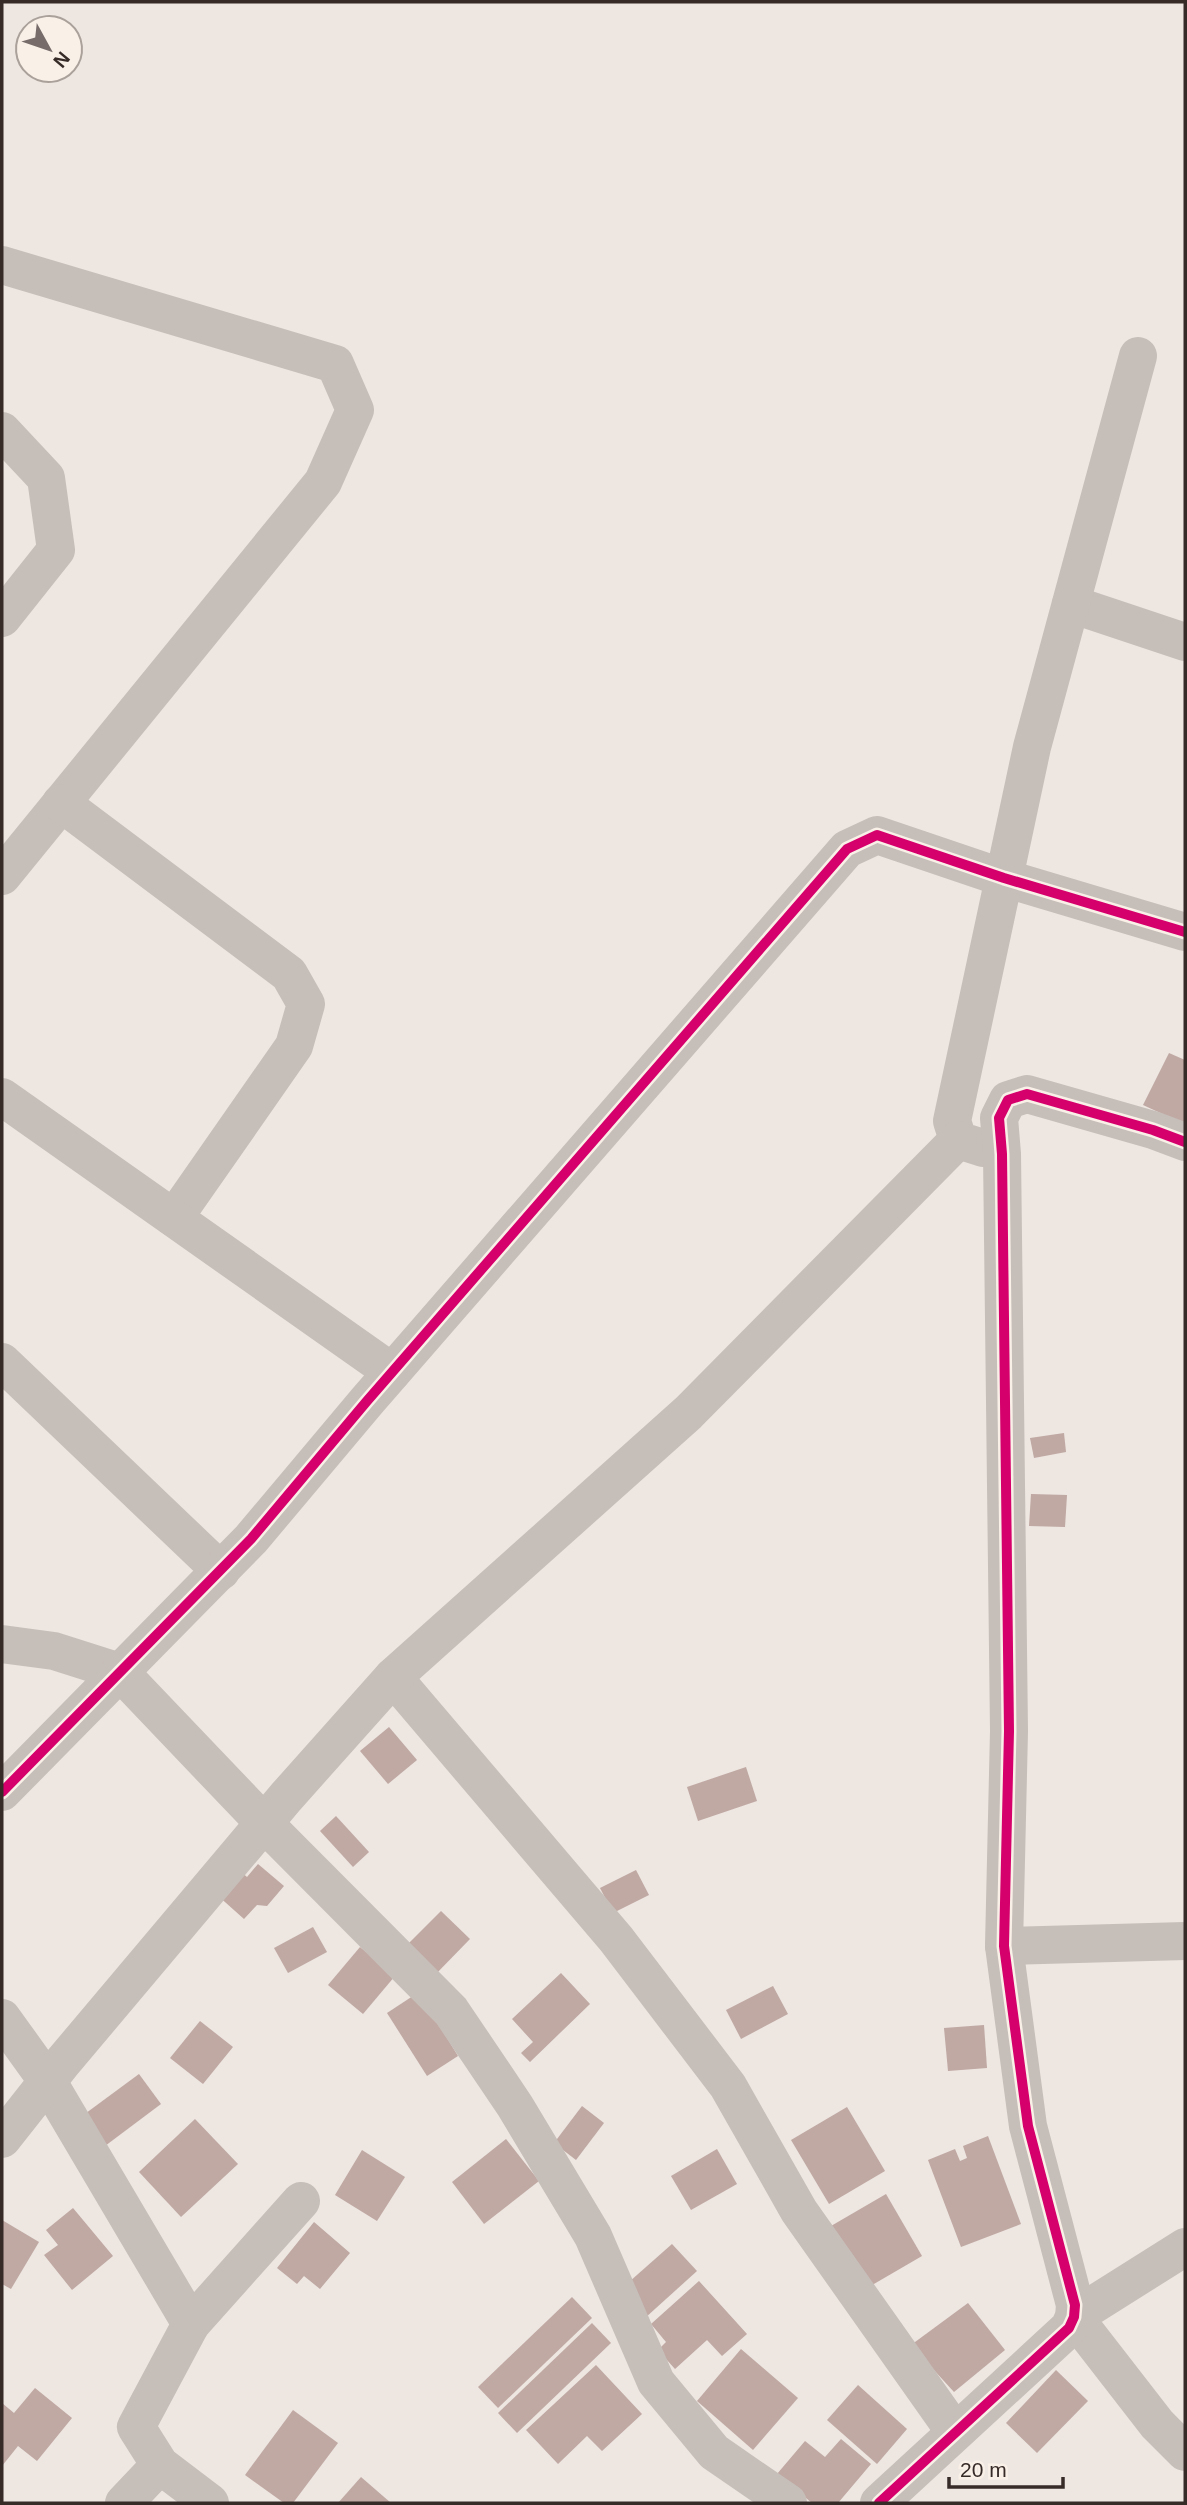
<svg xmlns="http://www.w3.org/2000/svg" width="1187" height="2505" font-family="Helvetica,sans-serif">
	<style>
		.building { fill: #c0a8a3 }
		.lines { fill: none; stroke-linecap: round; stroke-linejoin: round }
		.minor { stroke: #c6beb9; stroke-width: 38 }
		.cycleway-casing { stroke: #f9f0e8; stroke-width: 15 }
		.cycleway { stroke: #d6006c; stroke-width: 10 }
	</style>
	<rect width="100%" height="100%" fill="#ede6e1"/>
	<g class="building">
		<path d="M1169,1053L1185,1060L1184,1124L1143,1105Z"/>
		<path d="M1064,1433L1066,1452L1034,1458L1030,1438Z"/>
		<path d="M1031,1494L1067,1495L1065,1527L1029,1526Z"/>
		<path d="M389,1727L417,1760L388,1784L360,1751Z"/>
		<path d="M746,1767L757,1801L698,1821L687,1787Z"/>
		<path d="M336,1816L369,1852L353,1867L320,1831Z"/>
		<path d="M258,1864L284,1886L267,1906L257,1905L244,1919L216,1894L240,1871L247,1877Z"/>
		<path d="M636,1870L649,1895L613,1913L600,1888Z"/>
		<path d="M441,1911L470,1939L432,1978L403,1949Z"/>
		<path d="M313,1927L327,1952L288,1973L274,1948Z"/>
		<path d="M360,1947L395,1976L363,2014L328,1985Z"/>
		<path d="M561,1973L590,2004L530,2062L521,2053L533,2042L512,2019Z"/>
		<path d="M773,1986L788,2014L741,2039L726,2010Z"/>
		<path d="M419,1992L458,2056L427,2076L387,2013Z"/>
		<path d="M200,2021L233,2047L203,2084L170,2058Z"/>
		<path d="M984,2025L987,2068L948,2071L944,2028Z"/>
		<path d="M139,2074L161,2104L101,2149L78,2119Z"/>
		<path d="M582,2106L604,2123L576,2160L554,2143Z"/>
		<path d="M847,2107L885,2171L829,2204L791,2140Z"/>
		<path d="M195,2119L238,2164L181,2217L139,2172Z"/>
		<path d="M988,2136L1021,2224L961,2247L928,2160L955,2149L960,2161L967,2158L963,2146Z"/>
		<path d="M506,2139L539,2181L484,2224L452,2182Z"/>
		<path d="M717,2149L737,2184L691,2210L671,2176Z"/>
		<path d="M362,2150L405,2177L377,2221L335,2195Z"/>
		<path d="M886,2194L922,2256L867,2288L831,2226Z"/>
		<path d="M73,2208L113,2256L72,2290L44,2255L58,2245L46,2230Z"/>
		<path d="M2,2220L39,2242L11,2289L2,2284Z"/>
		<path d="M314,2222L350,2253L320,2289L304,2276L297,2284L277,2268Z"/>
		<path d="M672,2244L697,2271L645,2318L620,2290Z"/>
		<path d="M699,2281L747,2334L722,2356L707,2340L675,2369L658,2350L666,2342L651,2324Z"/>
		<path d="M572,2297L592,2318L498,2408L478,2387Z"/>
		<path d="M968,2303L1005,2350L954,2392L911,2345Z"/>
		<path d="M592,2323L611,2343L517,2433L498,2413Z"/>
		<path d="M741,2349L798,2398L753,2450L697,2401Z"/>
		<path d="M596,2365L642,2414L602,2451L587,2436L558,2464L526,2430Z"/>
		<path d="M1056,2370L1088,2401L1037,2453L1006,2423Z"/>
		<path d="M858,2385L907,2429L877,2464L827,2420Z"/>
		<path d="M35,2388L72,2418L37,2461L18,2446L2,2466V2403L14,2413Z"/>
		<path d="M293,2410L338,2443L293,2503H284L245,2475Z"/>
		<path d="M841,2439L871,2464L838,2503H812L777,2474L805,2441L825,2457Z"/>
		<path d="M361,2477L391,2503H338Z"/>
	</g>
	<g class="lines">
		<g class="minor">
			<path d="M2,265L335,364L355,410L323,482L2,876"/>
			<path d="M2,431L46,478L56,550L2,618"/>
			<path d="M1071,604L1185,642"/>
			<path d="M61,803L289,974L306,1004L294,1046L174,1218"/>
			<path d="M2,1097L392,1372"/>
			<path d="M983,1148L958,1140L952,1121L1032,747L1138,356"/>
			<path d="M2,1362L221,1571"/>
			<path d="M2,1644L54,1651L120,1672L264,1823L451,2011L515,2106L593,2236L656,2382L714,2452L788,2503"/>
			<path d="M393,1677L616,1939L728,2086L799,2211L955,2432"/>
			<path d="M2,1792L251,1539L367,1401L847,849L877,835L1004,878L1185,932"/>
			<path d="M1004,1946L1185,1941"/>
			<path d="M2,2018L48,2082L191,2324L136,2427L160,2465L210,2503"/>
			<path d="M2,2139L62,2063L286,1797L393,1677L688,1413L958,1140"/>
			<path d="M1185,2247L1074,2317L1157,2424L1185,2452"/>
			<path d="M191,2324L301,2201"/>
			<path d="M124,2503L160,2465"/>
			<path d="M879,2503L1069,2328L1074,2317L1075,2305L1028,2126L1004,1946L1009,1731L1002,1154L999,1118L1008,1100L1027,1094L1153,1130L1185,1142"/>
		</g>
		<defs>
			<g id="cycleway">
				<path d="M2,1792L251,1539L367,1401L847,849L877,835L1004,878L1185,932"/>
				<path d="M879,2503L1069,2328L1074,2317L1075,2305L1028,2126L1004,1946L1009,1731L1002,1154L999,1118L1008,1100L1027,1094L1153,1130L1185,1142"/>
			</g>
		</defs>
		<use href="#cycleway" class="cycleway-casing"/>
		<use href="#cycleway" class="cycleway"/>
	</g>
	<rect width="1187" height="2505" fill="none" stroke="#372b28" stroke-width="7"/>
	<g transform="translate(49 49) rotate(130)"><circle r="33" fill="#f9f0e8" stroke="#aba19b" stroke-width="2"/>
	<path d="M0-5L12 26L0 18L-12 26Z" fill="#776c69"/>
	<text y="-10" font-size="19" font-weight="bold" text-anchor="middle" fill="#372b28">N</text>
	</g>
	<path d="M949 2477v10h114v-10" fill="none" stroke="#372b28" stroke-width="3.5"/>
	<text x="960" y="2477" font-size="21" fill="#372b28" stroke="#f9f0e8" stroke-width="5" paint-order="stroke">20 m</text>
</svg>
